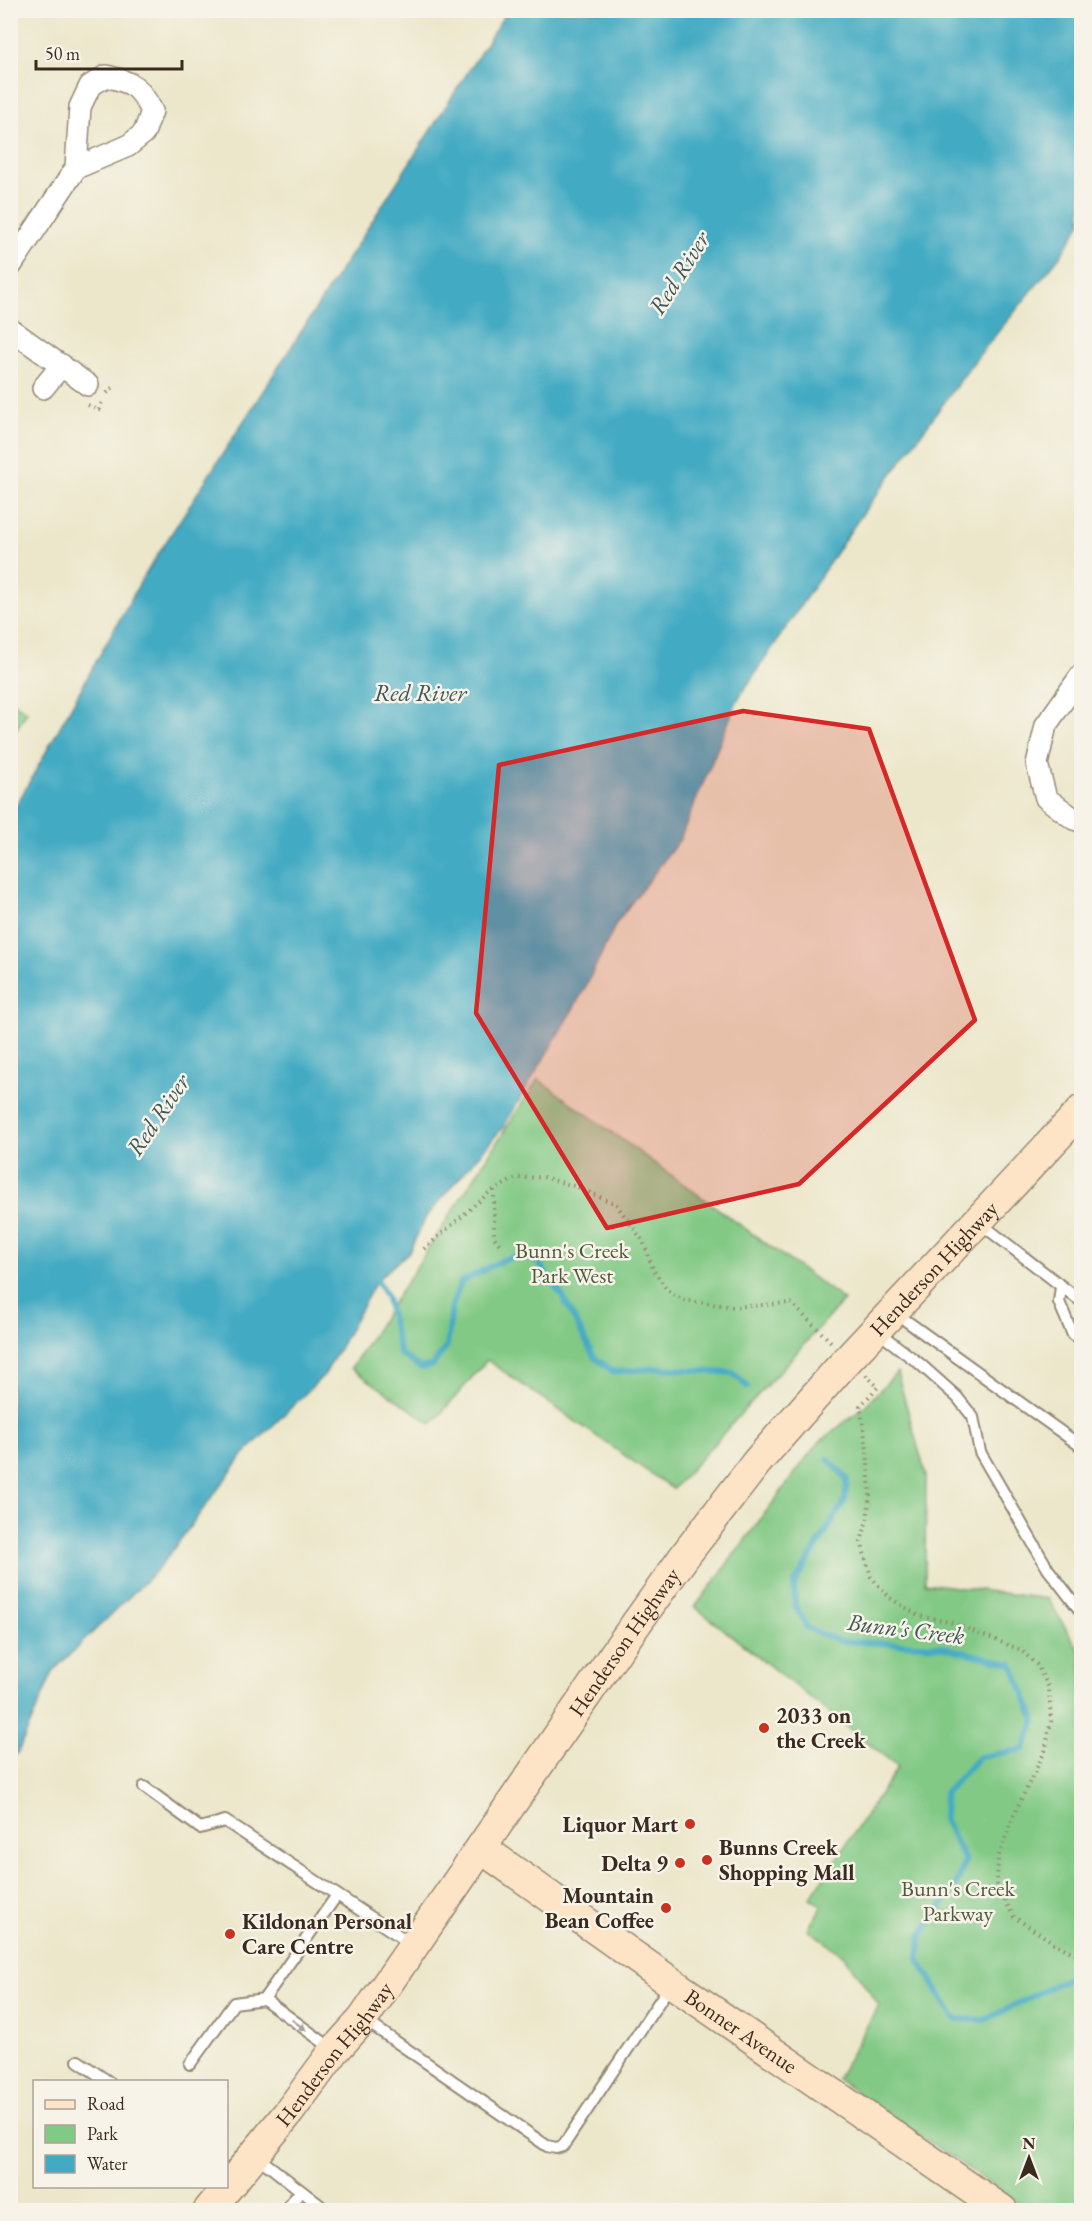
<svg xmlns="http://www.w3.org/2000/svg" width="1092" height="2221" font-family="'EB Garamond',serif">
	<style>
		.green { fill: #82c985; stroke: #5e7a52; stroke-width: 1.5 }
		.water { fill: #43aac3; stroke: #3f6a70; stroke-width: 1.5 }
		.lines { fill: none; stroke-linecap: round; stroke-linejoin: round }
		.stream { stroke: #43aac3; stroke-width: 6 }
		.lane-casing { stroke: #948874; stroke-width: 14 }
		.street-casing { stroke: #948874; stroke-width: 24 }
		.secondary-casing { stroke: #948874; stroke-width: 33 }
		.path { stroke: #948874; stroke-width: 4; stroke-dasharray: 1.5 4.5; stroke-linecap: butt }
		.lane { stroke: #fff; stroke-width: 10 }
		.street { stroke: #fff; stroke-width: 21 }
		.secondary { stroke: #fee4c6; stroke-width: 30 }
		.oneway { fill: #a79f9a }
		.marked { fill: #d62828; fill-opacity: 0.2; stroke: #d62828; stroke-width: 4.5; stroke-linejoin: round }
		.poi-dot { fill: #c8321e; stroke: #f7f3e8; stroke-width: 2 }
		.labels { text-anchor: middle; stroke-width: 5; stroke-linejoin: round; paint-order: stroke }
		.park-label { font-size: 22px; fill: #505a3d; stroke: #f7f3e8 }
		.street-label { font-size: 22px; fill: #3b2a1e; stroke: #f7f3e8 }
		.poi-label { font-size: 22px; font-weight: bold; fill: #3b2a1e; stroke: #f7f3e8; text-anchor: start }
		.water-label { font-size: 24px; font-style: italic; fill: #3e5758; stroke: #f7f3e8 }
	</style>
	<rect width="100%" height="100%" fill="#f7f3e8"/>
	<filter id="ink" filterUnits="userSpaceOnUse"><feTurbulence type="fractalNoise" baseFrequency=".0167" numOctaves="2"/><feDisplacementMap in="SourceGraphic" scale="12" xChannelSelector="R" yChannelSelector="G"/><feConvolveMatrix kernelMatrix="1 2 1 2 8 2 1 2 1" color-interpolation-filters="sRGB"/></filter>
	<filter id="wash" filterUnits="userSpaceOnUse"><feTurbulence type="fractalNoise" baseFrequency=".008" numOctaves="4" result="noise"/><feDisplacementMap in="SourceGraphic" scale="24" xChannelSelector="R" yChannelSelector="G"/><feGaussianBlur stdDeviation="1.35" result="paint"/><feColorMatrix in="noise" values="0 0 0 0 0 0 0 0 0 0 0 0 0 0 0 0 0 1.4 0 .05"/><feComposite in="paint" operator="in"/></filter>
	<g filter="url(#wash)">
		<rect width="100%" height="100%" fill="#ece7cb"/>
		<g class="green">
			<path d="M11,701L27,712L11,738Z"/>
			<path d="M538,1079L844,1300L673,1489L487,1360L432,1424L351,1368Z"/>
			<path d="M897,1372L926,1476L925,1583L1048,1599L1081,1653V2210H1029L837,2079L879,2005L844,1956L808,1929L822,1906L810,1898L898,1767L695,1607L816,1445L865,1406Z"/>
		</g>
		<path class="water" d="M507,11H1081V223L1061,255L976,359L858,520L738,699L680,839L617,922L583,992L504,1126L426,1217L409,1252L377,1280L325,1374L244,1454L160,1567L54,1670L18,1752L11,1760V815L141,581Z"/>
		<g class="lines">
			<g class="stream">
				<path d="M377,1280L387,1298L400,1354L421,1368L433,1365L447,1346L452,1306L461,1282L503,1260L520,1256L538,1262L564,1299L594,1357L614,1372L658,1368L733,1373L748,1387"/>
				<path d="M828,1459L847,1479L845,1500L794,1584L795,1605L807,1628L840,1641L939,1646L1012,1664L1035,1720L1024,1749L979,1757L945,1793L944,1819L965,1861L957,1883L921,1936L918,1959L955,2019L985,2020L1082,1971"/>
			</g>
		</g>
	</g>
	<g filter="url(#ink)">
		<g class="lines">
			<defs>
				<g id="lane">
					<path d="M980,1223L1082,1302"/>
					<path d="M1061,1287L1059,1302L1073,1335L1082,1340"/>
					<path d="M894,1312L1082,1447"/>
					<path d="M878,1332L920,1364L957,1397L973,1417L980,1452L1048,1569L1082,1613"/>
					<path d="M144,1787L200,1828L225,1821L413,1945"/>
					<path d="M264,1999L337,1895"/>
					<path d="M366,2021L547,2146L556,2148L563,2146L671,1984"/>
					<path d="M78,2061L109,2082"/>
					<path d="M190,2064L234,2003L264,1999L334,2050"/>
					<path d="M255,2155L326,2210"/>
					<path d="M285,2210L301,2191"/>
				</g>
				<g id="street">
					<path d="M10,267L76,168L80,107L90,86L106,76C134,83 139,86 152,111L144,133L128,146L76,168"/>
					<path d="M10,329L88,385"/>
					<path d="M43,388L62,365"/>
					<path d="M1082,674L1046,725L1037,764L1046,798L1074,819L1082,821"/>
				</g>
				<g id="secondary">
					<path id="s1" d="M481,1848L672,1983L1002,2210"/>
					<path id="s2" d="M209,2210L289,2112L335,2050L363,2019L618,1649L686,1554L757,1462L838,1370L1082,1110"/>
				</g>
			</defs>
			<use href="#lane" class="lane-casing"/>
			<use href="#street" class="street-casing"/>
			<use href="#secondary" class="secondary-casing"/>
			<g class="path">
				<path d="M107,393L113,387"/>
				<path d="M88,405L99,410L103,399"/>
				<path d="M494,1190V1237L502,1247"/>
				<path d="M424,1249L490,1192L516,1178L543,1177L577,1187L616,1204L643,1241L653,1269L667,1290L683,1300L734,1307L791,1303L832,1343"/>
				<path d="M866,1375L878,1387L860,1406L867,1450L870,1495L867,1520L861,1542L871,1577L890,1598L919,1616L950,1622L1021,1650L1037,1665L1049,1688L1051,1721L1045,1751L1014,1814L998,1858L997,1886L1014,1917L1054,1943L1077,1955L1082,1954"/>
			</g>
			<use href="#lane" class="lane"/>
			<use href="#street" class="street"/>
			<use href="#secondary" class="secondary"/>
		</g>
		<defs><path id="oneway-solid" d="M-6-.8H1V-3.2L6.5 0L1 3.2V.8H-6Z" transform="scale(1.5)"/></defs>
		<use class="oneway" href="#oneway-solid" transform="translate(299 2025) rotate(37)"/>
	</g>
	<path class="marked" d="M743,711L869,729L975,1020L799,1184L607,1228L476,1013L499,765Z"/>
	<g class="poi-dot">
		<circle cx="764" cy="1728" r="6"/>
		<circle cx="690" cy="1824" r="6"/>
		<circle cx="707" cy="1860" r="6"/>
		<circle cx="680" cy="1863" r="6"/>
		<circle cx="666" cy="1908" r="6"/>
		<circle cx="230" cy="1934" r="6"/>
	</g>
	<g class="labels">
		<g class="park-label">
			<text x="572" y="1258">Bunn's Creek<tspan x="572" dy="25">Park West</tspan></text>
			<text x="958" y="1896">Bunn's Creek<tspan x="958" dy="25">Parkway</tspan></text>
		</g>
		<g class="street-label">
			<text dy="8" stroke="none"><textPath href="#s2" startOffset="1190">Henderson Highway</textPath></text>
			<text dy="8" stroke="none"><textPath href="#s2" startOffset="704">Henderson Highway</textPath></text>
			<text dy="8" stroke="none"><textPath href="#s1" startOffset="318">Bonner Avenue</textPath></text>
			<text dy="8" stroke="none"><textPath href="#s2" startOffset="200">Henderson Highway</textPath></text>
		</g>
		<g class="poi-label">
			<text x="776" y="1723">2033 on<tspan x="776" dy="25">the Creek</tspan></text>
			<text x="678" y="1832" text-anchor="end">Liquor Mart</text>
			<text x="719" y="1855">Bunns Creek<tspan x="719" dy="25">Shopping Mall</tspan></text>
			<text x="668" y="1871" text-anchor="end">Delta 9</text>
			<text x="654" y="1903" text-anchor="end">Mountain<tspan x="654" dy="25">Bean Coffee</tspan></text>
			<text x="242" y="1929">Kildonan Personal<tspan x="242" dy="25">Care Centre</tspan></text>
		</g>
		<g class="water-label">
			<text transform="translate(679 273) rotate(-58)" y="8">Red River</text>
			<text x="420" y="701">Red River</text>
			<text transform="translate(158 1115) rotate(-56)" y="8">Red River</text>
			<text transform="translate(906 1629) rotate(7)" y="8">Bunn's Creek</text>
		</g>
	</g>
	<rect width="1092" height="2221" fill="none" stroke="#f7f3e8" stroke-width="36"/>
	<rect x="33" y="2080" width="195" height="108" fill="#f7f3e8" stroke="#aca397" stroke-width="1.5"/>
	<rect x="45" y="2100" width="30" height="9" fill="#fee4c6" stroke="#aca397" stroke-width="1.5"/>
	<text x="87" y="2110" font-size="18" fill="#3b2a1e">Road</text>
	<rect x="45" y="2125" width="30" height="18" fill="#82c985" stroke="#aca397" stroke-width="1.5"/>
	<text x="87" y="2140" font-size="18" fill="#3b2a1e">Park</text>
	<rect x="45" y="2155" width="30" height="18" fill="#43aac3" stroke="#aca397" stroke-width="1.5"/>
	<text x="87" y="2170" font-size="18" fill="#3b2a1e">Water</text>
	<g transform="translate(1029 2158)" stroke="#f7f3e8" stroke-width="4.5" paint-order="stroke">
	<path d="M0-4.5L10 22L0 15L-10 22Z" fill="#3b2a1e"/>
	<text y="-9" font-size="16" font-weight="bold" text-anchor="middle" fill="#3b2a1e">N</text>
	</g>
	<path d="M36 60v9h146v-9" fill="none" stroke="#3b2a1e" stroke-width="3"/>
	<text x="45" y="60" font-size="18" fill="#3b2a1e" stroke="#f7f3e8" stroke-width="4.5" paint-order="stroke">50 m</text>
</svg>
